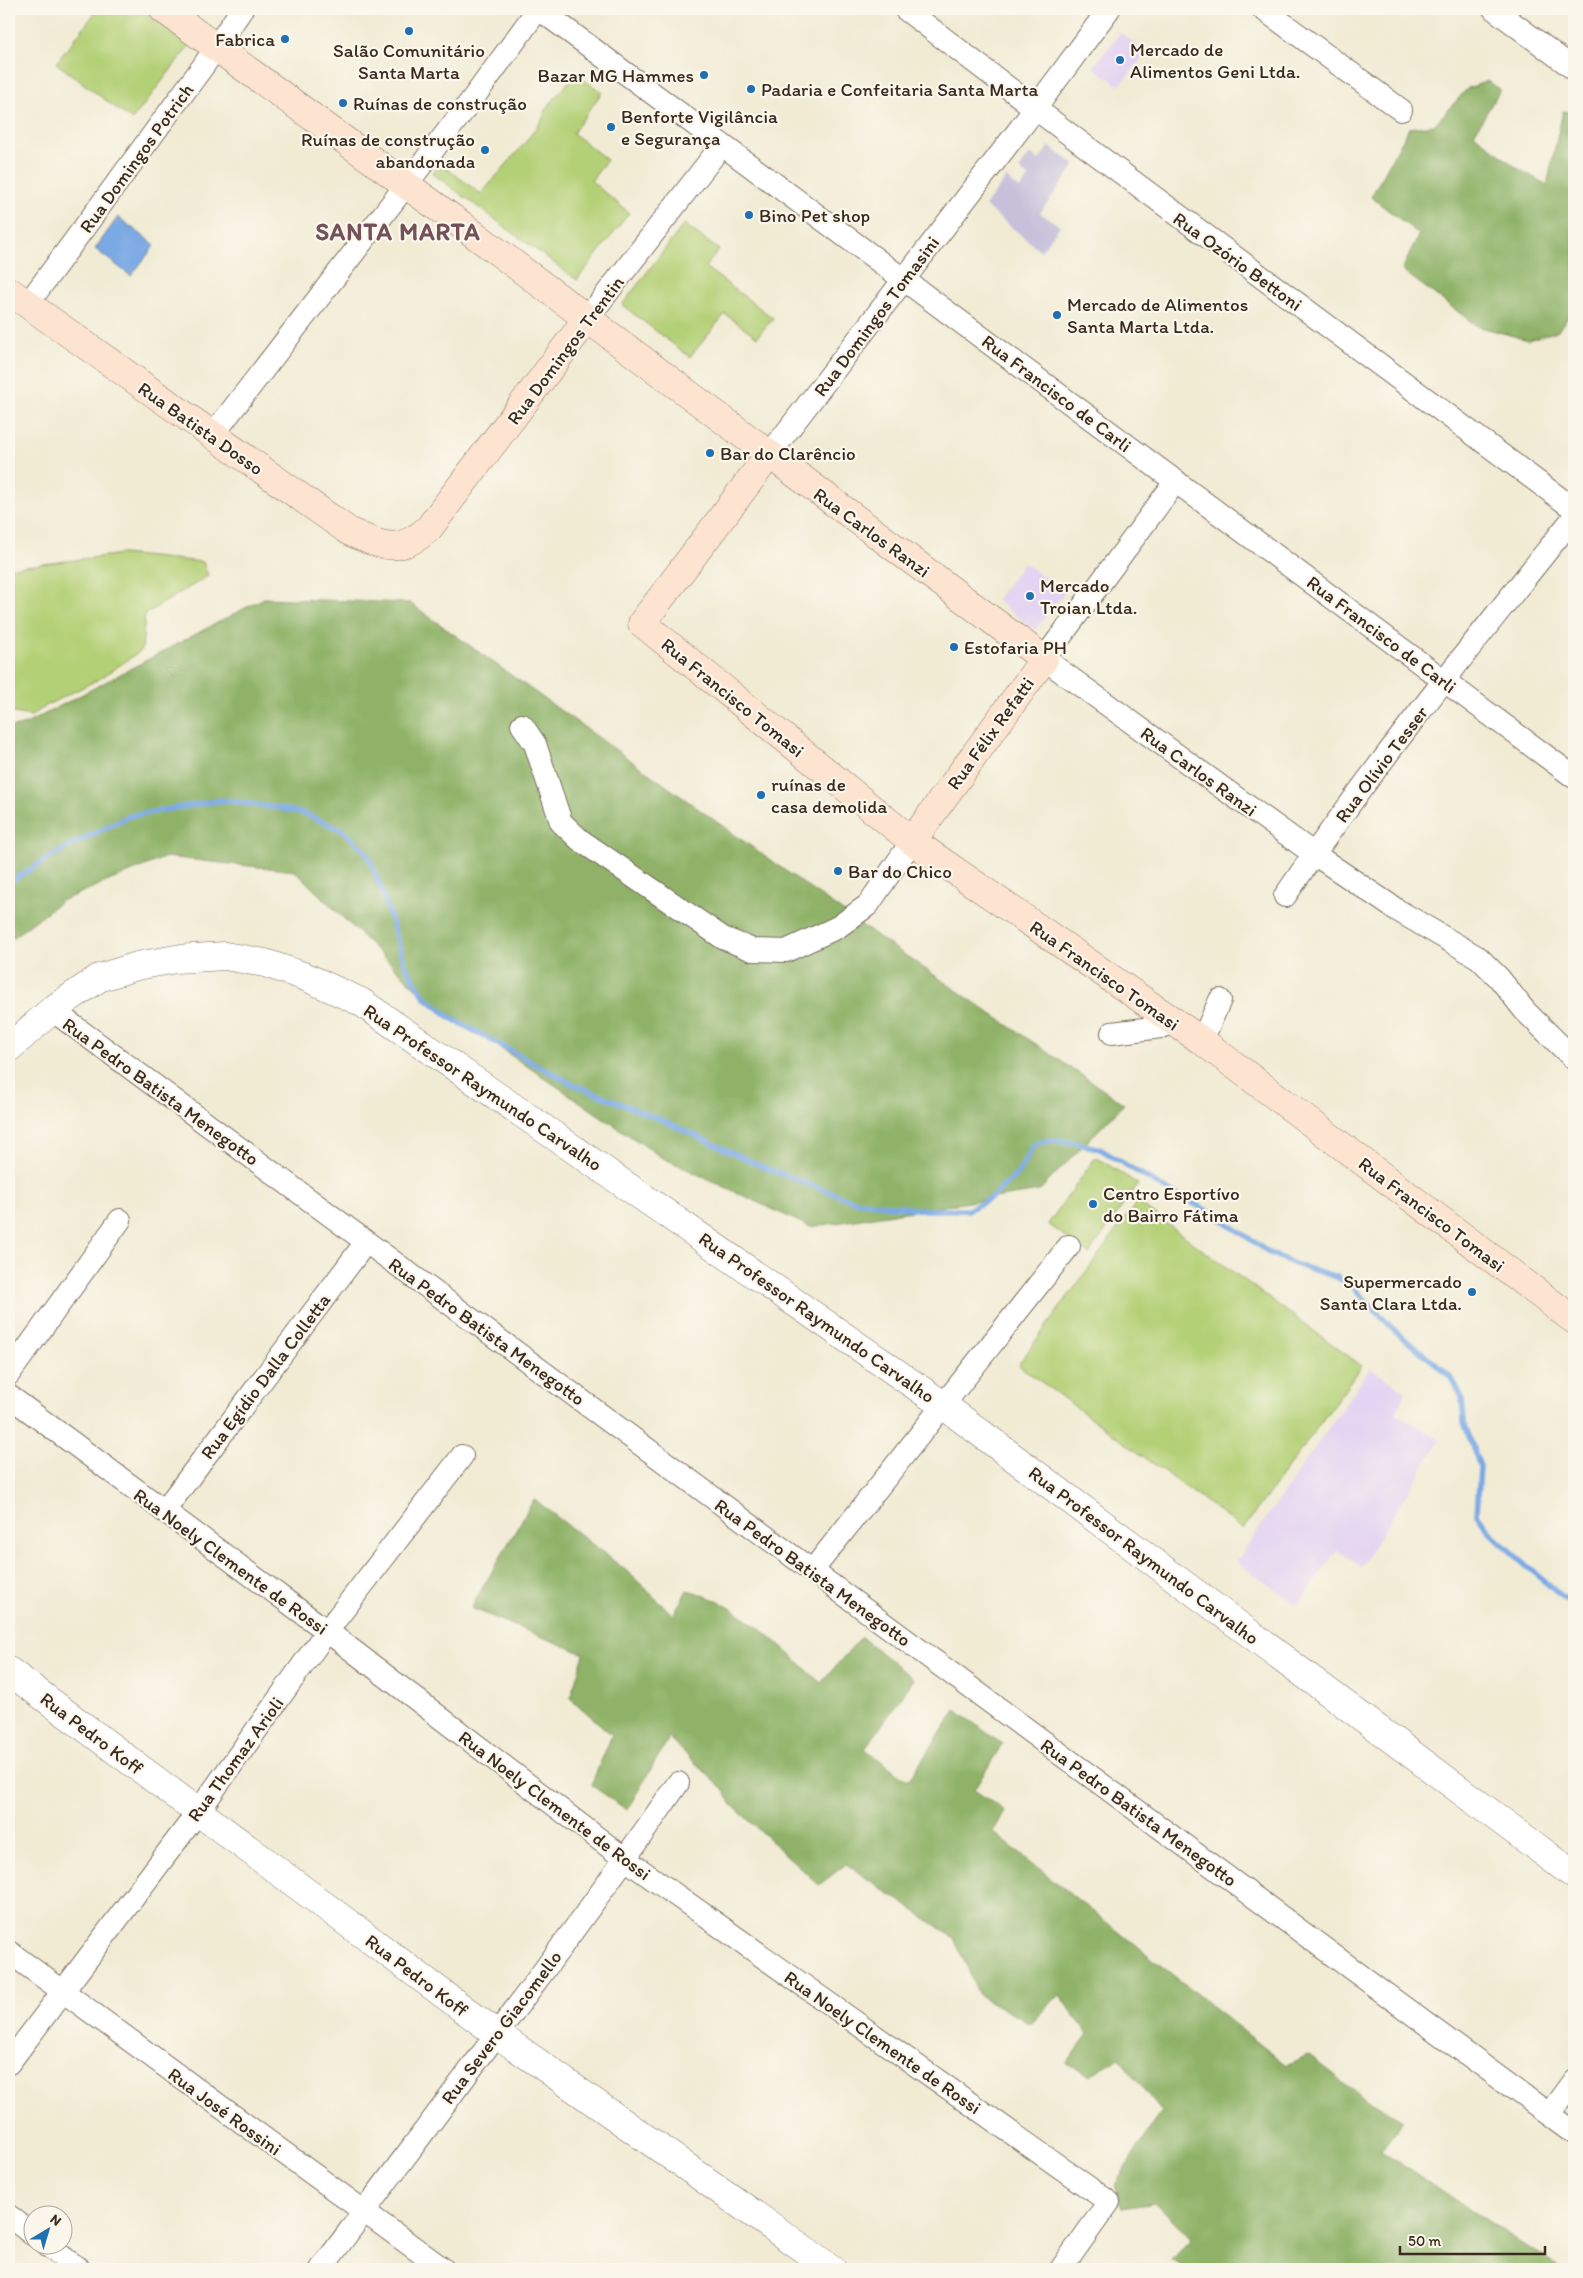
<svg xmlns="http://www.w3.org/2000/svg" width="1583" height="2278" font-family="Itim,sans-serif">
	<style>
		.built { fill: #e4d3f2 }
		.industrial { fill: #c6c0da }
		.green { fill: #b4d076; stroke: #787d4a }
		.forest { fill: #8fb267; stroke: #656e42 }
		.water { fill: #7aa9e4; stroke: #5a6a81 }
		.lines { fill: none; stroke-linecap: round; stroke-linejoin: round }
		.stream { stroke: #7aa9e4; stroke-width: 5.5 }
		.minor-casing { stroke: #7b6e5e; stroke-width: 24 }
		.tertiary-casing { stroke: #7b6e5e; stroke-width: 29 }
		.secondary-casing { stroke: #7b6e5e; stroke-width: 29 }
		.minor { stroke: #fff; stroke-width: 22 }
		.tertiary { stroke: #fff; stroke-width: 28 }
		.secondary { stroke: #fde4d1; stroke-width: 28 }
		.poi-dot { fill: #1f6fb2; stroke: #fbf7ec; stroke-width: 2 }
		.labels { text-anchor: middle; stroke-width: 4.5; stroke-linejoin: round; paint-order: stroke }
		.poi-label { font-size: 19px; fill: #3b2a1e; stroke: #fbf7ec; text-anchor: start }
		.street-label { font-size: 19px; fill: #3b2a1e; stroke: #fbf7ec }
		.district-label { font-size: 24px; font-weight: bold; letter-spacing: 1px; fill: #735159; stroke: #fbf7ec }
	</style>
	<rect width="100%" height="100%" fill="#fbf7ec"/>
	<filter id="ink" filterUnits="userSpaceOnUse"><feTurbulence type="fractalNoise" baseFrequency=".02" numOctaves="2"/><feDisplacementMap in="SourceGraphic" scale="10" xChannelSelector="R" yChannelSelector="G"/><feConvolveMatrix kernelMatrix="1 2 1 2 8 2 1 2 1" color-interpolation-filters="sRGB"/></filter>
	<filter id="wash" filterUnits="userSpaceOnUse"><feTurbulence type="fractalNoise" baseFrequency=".0096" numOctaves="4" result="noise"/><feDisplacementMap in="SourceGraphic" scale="20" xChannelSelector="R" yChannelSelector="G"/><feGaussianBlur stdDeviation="1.12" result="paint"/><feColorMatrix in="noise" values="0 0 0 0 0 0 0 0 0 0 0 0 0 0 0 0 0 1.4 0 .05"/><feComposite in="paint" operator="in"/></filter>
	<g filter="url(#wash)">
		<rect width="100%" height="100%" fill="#f1ebd4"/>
		<g class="built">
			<path d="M1120,33L1147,52L1119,86L1093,67Z"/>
			<path d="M1024,563L1065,592L1035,630L996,600Z"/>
			<path d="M1370,1368L1406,1392L1396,1413L1440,1440L1361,1567L1337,1550L1298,1605L1236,1562Z"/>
		</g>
		<path class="industrial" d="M1049,146L1075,165L1040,213L1060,226L1041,251L985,206L1006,178L1020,189L1029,177L1019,169L1030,154L1039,160Z"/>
		<g class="green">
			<path d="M98,9H140L190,45L132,120L56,63Z"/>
			<path d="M575,74L602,92L573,133L607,160L591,181L629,213L577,280L432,173L442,165L481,194L524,144L542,120L545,110Z"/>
			<path d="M684,224L719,250L705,267L773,318L757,337L725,314L690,357L622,305Z"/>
			<path d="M122,554L203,562L208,576L145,614L142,650L101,678L49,704L31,716L9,712V568Z"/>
			<path d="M1096,1157L1138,1184L1089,1254L1048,1224Z"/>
			<path d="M1137,1202L1362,1366L1243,1529L1018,1365Z"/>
		</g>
		<g class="forest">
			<path d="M1488,81L1500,90L1474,134L1517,168L1547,185L1563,111L1574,112V309L1558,331L1528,340L1477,326L1402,270L1419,234L1371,197L1409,128L1434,125L1468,88Z"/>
			<path d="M264,598L410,603L881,939L1124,1104L1039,1191L810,1227L661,1157L425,997L295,871L166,857L61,901L9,941V728L26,724Z"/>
			<path d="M534,1499L628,1572L673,1615L687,1590C742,1604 780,1646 821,1683L861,1637L914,1679L865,1749L908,1781L956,1710L1002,1744L974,1790L1005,1811L993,1832L1286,2065L1308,2055L1362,2097L1404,2121L1381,2151L1561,2269H1187L1171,2259L1191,2239L1155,2203L1122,2208L1115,2185L1161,2111L1119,2058L1090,2075L1066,2064L1088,2034L1059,1995L1030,2024L979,1995L954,1938L846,1864L819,1885L732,1805L723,1789L669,1738L627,1810L591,1785L612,1735L570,1698L584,1654L471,1608Z"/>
		</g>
		<path class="water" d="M118,217L155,245L131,276L95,249Z"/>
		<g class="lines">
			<path class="stream" d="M9,882L71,845L129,816L222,800L279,808L305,814L344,831L367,853L383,894L405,965L425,997L451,1018L570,1083L664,1121L763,1167L854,1201L925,1210H968L991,1198L1018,1173L1034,1144L1052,1140L1077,1143L1100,1149L1167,1190L1214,1214L1270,1253L1297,1265L1337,1277L1351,1285L1396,1332L1439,1366L1452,1379L1462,1397L1464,1422L1480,1467L1477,1514L1491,1534L1562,1597L1574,1603"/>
		</g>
	</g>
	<g filter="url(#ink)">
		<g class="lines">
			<defs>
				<g id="minor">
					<path d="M539,9L1574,777"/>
					<path d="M905,9L1065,131L1574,509"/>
					<path d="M1263,9L1401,110"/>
					<path d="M1494,9L1574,69"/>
					<path d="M27,305L204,65L242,9"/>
					<path d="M587,319L722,145"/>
					<path d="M212,436L474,97L538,9"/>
					<path d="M769,455L1035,109L1109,9"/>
					<path d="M1176,481L1044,659L1314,854L1397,910L1479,958L1499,978L1525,1011L1574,1059"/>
					<path d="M522,725L535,744L561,822L580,840L723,938L753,950L786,951L838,927L868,905L912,841"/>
					<path d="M1285,896C1374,765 1475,641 1574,517"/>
					<path d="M52,1010L1574,2133"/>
					<path d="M1112,1033L1161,1027L1175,1023"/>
					<path d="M1202,1041L1220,1000"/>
					<path d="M9,1374L120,1220"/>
					<path d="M9,1396L327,1631L625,1859L1109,2202L1061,2269"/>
					<path d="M164,1511L366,1242"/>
					<path d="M812,1571L1069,1246"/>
					<path d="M9,1952L443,2269"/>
					<path d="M9,2063L198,1812L327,1631L462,1456"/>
					<path d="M1549,2114L1574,2080"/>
					<path d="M9,2216L32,2234"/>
					<path d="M48,2246L79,2269"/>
					<path d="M321,2269C441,2108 564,1948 678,1783"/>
				</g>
				<g id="tertiary">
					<path d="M9,1048L52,1010L99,978L137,966L176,959L225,956L265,963L306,977L361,1002L943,1405L1574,1875"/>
					<path d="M9,1671L497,2034L832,2269"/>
				</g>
				<g id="secondary">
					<path d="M163,9L455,220L1044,659L912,841"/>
					<path d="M9,291L350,532C382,546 400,555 429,528L587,319"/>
					<path d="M769,455L642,623L912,841L1202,1041L1574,1320"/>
				</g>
			</defs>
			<use href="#minor" class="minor-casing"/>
			<use href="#tertiary" class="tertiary-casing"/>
			<use href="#secondary" class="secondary-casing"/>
			<use href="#minor" class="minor"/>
			<use href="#tertiary" class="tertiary"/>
			<use href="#secondary" class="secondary"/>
		</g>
	</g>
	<g class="poi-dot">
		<circle cx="409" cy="31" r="5"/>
		<circle cx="285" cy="39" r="5"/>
		<circle cx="1120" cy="60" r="5"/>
		<circle cx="704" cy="75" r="5"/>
		<circle cx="751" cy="89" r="5"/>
		<circle cx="343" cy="103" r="5"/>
		<circle cx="611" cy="127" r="5"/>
		<circle cx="485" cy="150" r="5"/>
		<circle cx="749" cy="215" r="5"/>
		<circle cx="1057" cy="315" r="5"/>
		<circle cx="710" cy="453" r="5"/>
		<circle cx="1030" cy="596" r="5"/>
		<circle cx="954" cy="647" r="5"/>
		<circle cx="761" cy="795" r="5"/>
		<circle cx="838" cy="871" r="5"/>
		<circle cx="1093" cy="1204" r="5"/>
		<circle cx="1472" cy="1292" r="5"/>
	</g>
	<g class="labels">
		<g class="poi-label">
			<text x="275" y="46" text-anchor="end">Fabrica</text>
			<text x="1130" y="56">Mercado de<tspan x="1130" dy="22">Alimentos Geni Ltda.</tspan></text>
			<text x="409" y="57" text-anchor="middle">Salão Comunitário<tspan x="409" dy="22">Santa Marta</tspan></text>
			<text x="694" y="82" text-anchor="end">Bazar MG Hammes</text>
			<text x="761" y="96">Padaria e Confeitaria Santa Marta</text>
			<text x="353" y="110">Ruínas de construção</text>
			<text x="621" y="123">Benforte Vigilância<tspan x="621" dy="22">e Segurança</tspan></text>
			<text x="475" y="146" text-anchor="end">Ruínas de construção<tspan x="475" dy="22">abandonada</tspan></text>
			<text x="759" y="222">Bino Pet shop</text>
			<text x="1067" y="311">Mercado de Alimentos<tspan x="1067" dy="22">Santa Marta Ltda.</tspan></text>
			<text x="720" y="460">Bar do Clarêncio</text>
			<text x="1040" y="592">Mercado<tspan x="1040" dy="22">Troian Ltda.</tspan></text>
			<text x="964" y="654">Estofaria PH</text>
			<text x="771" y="791">ruínas de<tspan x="771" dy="22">casa demolida</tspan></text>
			<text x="848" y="878">Bar do Chico</text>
			<text x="1103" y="1200">Centro Esportívo<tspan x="1103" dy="22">do Bairro Fátima</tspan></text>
			<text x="1462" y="1288" text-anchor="end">Supermercado<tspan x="1462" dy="22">Santa Clara Ltda.</tspan></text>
		</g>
		<g class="street-label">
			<text transform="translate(136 158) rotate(-54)" y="7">Rua Domingos Potrich</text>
			<text transform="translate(1238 261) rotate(36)" y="7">Rua Ozório Bettoni</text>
			<text transform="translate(876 316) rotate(-53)" y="7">Rua Domingos Tomasini</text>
			<text transform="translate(565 350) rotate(-53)" y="7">Rua Domingos Trentin</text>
			<text transform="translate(1057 393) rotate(37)" y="7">Rua Francisco de Carli</text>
			<text transform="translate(201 428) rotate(35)" y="7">Rua Batista Dosso</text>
			<text transform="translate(872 532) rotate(36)" y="7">Rua Carlos Ranzi</text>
			<text transform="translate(1382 634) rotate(37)" y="7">Rua Francisco de Carli</text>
			<text transform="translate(733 697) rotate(39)" y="7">Rua Francisco Tomasi</text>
			<text transform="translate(990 733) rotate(-54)" y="7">Rua Félix Refatti</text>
			<text transform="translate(1381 764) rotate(-53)" y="7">Rua Olívio Tesser</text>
			<text transform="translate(1199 771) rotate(36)" y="7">Rua Carlos Ranzi</text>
			<text transform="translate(1105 975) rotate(35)" y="7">Rua Francisco Tomasi</text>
			<text transform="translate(483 1087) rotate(34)" y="7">Rua Professor Raymundo Carvalho</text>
			<text transform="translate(161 1091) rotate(36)" y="7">Rua Pedro Batista Menegotto</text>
			<text transform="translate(1432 1214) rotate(37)" y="7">Rua Francisco Tomasi</text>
			<text transform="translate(817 1317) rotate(35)" y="7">Rua Professor Raymundo Carvalho</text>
			<text transform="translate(487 1331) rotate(36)" y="7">Rua Pedro Batista Menegotto</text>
			<text transform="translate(265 1376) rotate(-53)" y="7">Rua Egídio Dalla Colletta</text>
			<text transform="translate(1144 1555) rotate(37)" y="7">Rua Professor Raymundo Carvalho</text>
			<text transform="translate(231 1561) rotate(36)" y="7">Rua Noely Clemente de Rossi</text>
			<text transform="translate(813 1572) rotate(36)" y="7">Rua Pedro Batista Menegotto</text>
			<text transform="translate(92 1733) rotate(37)" y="7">Rua Pedro Koff</text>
			<text transform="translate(235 1759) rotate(-54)" y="7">Rua Thomaz Arioli</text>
			<text transform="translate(555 1805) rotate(37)" y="7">Rua Noely Clemente de Rossi</text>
			<text transform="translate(1139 1812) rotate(36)" y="7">Rua Pedro Batista Menegotto</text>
			<text transform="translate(417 1975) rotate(37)" y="7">Rua Pedro Koff</text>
			<text transform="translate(501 2027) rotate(-53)" y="7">Rua Severo Giacomello</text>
			<text transform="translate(883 2042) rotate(35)" y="7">Rua Noely Clemente de Rossi</text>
			<text transform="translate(225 2111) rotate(36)" y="7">Rua José Rossini</text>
		</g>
		<g class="district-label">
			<text x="398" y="240">SANTA MARTA</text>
		</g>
	</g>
	<rect width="1583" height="2278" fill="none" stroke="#fbf7ec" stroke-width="30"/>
	<g transform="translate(48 2230) rotate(38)"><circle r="24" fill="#fbf7ec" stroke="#aea59a"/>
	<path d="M0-4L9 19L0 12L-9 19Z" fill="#1f6fb2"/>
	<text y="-8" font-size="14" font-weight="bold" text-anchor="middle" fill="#3b2a1e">N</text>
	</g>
	<path d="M1400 2246v8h145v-8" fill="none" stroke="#3b2a1e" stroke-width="2.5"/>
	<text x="1408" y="2246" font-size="15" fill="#3b2a1e" stroke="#fbf7ec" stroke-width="4" paint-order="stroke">50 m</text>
</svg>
